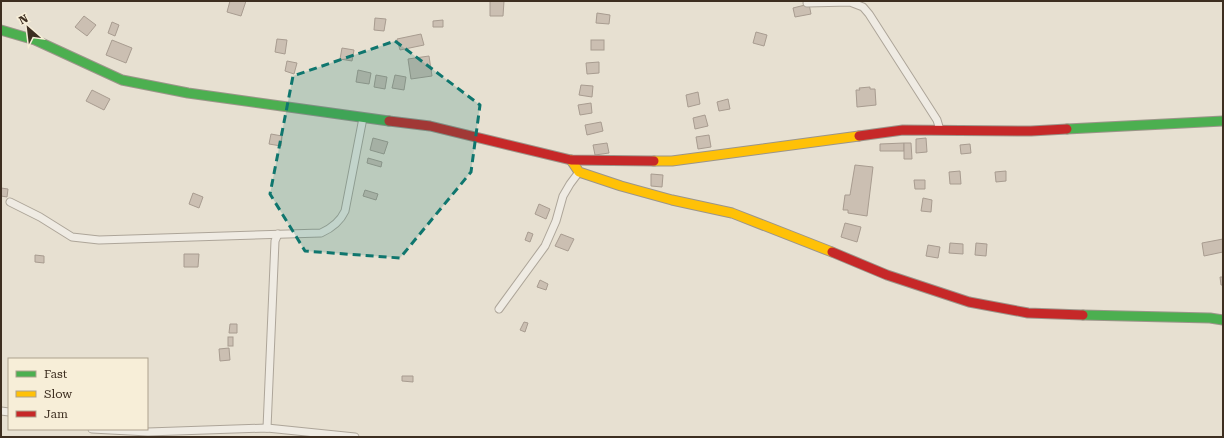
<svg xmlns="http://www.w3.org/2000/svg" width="1224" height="438" font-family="'Roboto Serif',serif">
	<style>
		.building { fill: #cbbfb2; stroke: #a89c90 }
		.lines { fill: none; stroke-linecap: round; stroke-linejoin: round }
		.street-casing { stroke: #ada599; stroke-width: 9 }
		.fast-casing { stroke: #9c958a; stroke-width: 11 }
		.slow-casing { stroke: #9c958a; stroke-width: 11 }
		.jam-casing { stroke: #9c958a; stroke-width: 11 }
		.street { stroke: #efebe3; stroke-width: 7 }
		.fast { stroke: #4caf50; stroke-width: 9 }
		.slow { stroke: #ffc107; stroke-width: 9 }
		.jam { stroke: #c62828; stroke-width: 9 }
		.marked { fill: #0f766e; fill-opacity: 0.2; stroke: #0f766e; stroke-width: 3; stroke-dasharray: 8 5; stroke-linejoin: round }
	</style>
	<rect width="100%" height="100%" fill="#e7e0d1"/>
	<g class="building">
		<path d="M230,1H246L241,16L227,12Z"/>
		<path d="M490,1H504L503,16H490Z"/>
		<path d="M809,4L811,14L795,17L793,8Z"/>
		<path d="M597,13L610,15L609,24L596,23Z"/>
		<path d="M84,16L96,25L87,36L75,27Z"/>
		<path d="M375,18L386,19L384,31L374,30Z"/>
		<path d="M443,20V27H433V21Z"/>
		<path d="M112,22L119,25L115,36L108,33Z"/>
		<path d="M756,32L767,35L764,46L753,43Z"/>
		<path d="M421,34L424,45L400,50L397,39Z"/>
		<path d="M277,39L287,40L285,54L275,52Z"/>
		<path d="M112,40L132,48L126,63L106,55Z"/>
		<rect x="591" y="40" width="13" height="10"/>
		<path d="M342,48L354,50L352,61L340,59Z"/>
		<path d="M429,56L432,76L411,79L408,59Z"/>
		<path d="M287,61L297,63L294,74L285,71Z"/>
		<path d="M599,62V73L587,74L586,63Z"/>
		<path d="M358,70L371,73L369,84L356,82Z"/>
		<path d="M376,75L387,77L385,89L374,87Z"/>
		<path d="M395,75L406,77L404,90L392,88Z"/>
		<path d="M581,85L593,86L592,97L579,95Z"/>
		<path d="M870,87V89H875L876,105L857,107L856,90H860L859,88Z"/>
		<path d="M92,90L110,99L104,110L86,101Z"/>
		<path d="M698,92L700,104L688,107L686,95Z"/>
		<path d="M728,99L730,109L719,111L717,102Z"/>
		<path d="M591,103L592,113L580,115L578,105Z"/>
		<path d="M705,115L708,126L695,129L693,118Z"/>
		<path d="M601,122L603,131L587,135L585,125Z"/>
		<path d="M271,134L282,136L281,146L269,144Z"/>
		<path d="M709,135L711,147L698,149L696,137Z"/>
		<path d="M373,138L388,142L384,154L370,150Z"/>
		<path d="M926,138L927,152L916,153V139Z"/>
		<path d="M607,143L609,153L595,155L593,145Z"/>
		<path d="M904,143V151H880V144Z"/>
		<path d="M904,143H911L912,159H904Z"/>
		<path d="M970,144L971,153L961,154L960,145Z"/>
		<path d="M368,158L382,162L381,167L367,163Z"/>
		<path d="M855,165L873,167L867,216L848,213V210H843L845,195H850Z"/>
		<path d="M960,171L961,184H950L949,172Z"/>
		<path d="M1006,171V181L996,182L995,172Z"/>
		<path d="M651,174L663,175L662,187L651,186Z"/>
		<path d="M914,180H925V189H915Z"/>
		<path d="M1,188L8,189L7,197L1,196Z"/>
		<path d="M365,190L378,194L376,200L363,196Z"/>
		<path d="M193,193L203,197L199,208L189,204Z"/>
		<path d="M923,198L932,200L931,212L921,211Z"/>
		<path d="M539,204L550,209L546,219L535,214Z"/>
		<path d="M845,223L861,227L857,242L841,237Z"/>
		<path d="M528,232L533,234L530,242L525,240Z"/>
		<path d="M561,234L574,239L568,251L555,246Z"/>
		<path d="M1223,239V252L1204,256L1202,243Z"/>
		<path d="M950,243L963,244V254L949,253Z"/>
		<path d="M976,243L987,244L986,256L975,255Z"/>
		<path d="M928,245L940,247L938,258L926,256Z"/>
		<path d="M184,254H199L198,267H184Z"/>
		<path d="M35,255L44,256V263L35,262Z"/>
		<path d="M1220,277H1223V285H1221Z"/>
		<path d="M540,280L548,284L546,290L537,287Z"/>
		<path d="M524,322L528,323L525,332L520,330Z"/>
		<path d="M230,324H237V333H229Z"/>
		<rect x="228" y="337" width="5" height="9"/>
		<path d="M229,348L230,360L220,361L219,349Z"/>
		<path d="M402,376H413V382L402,381Z"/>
	</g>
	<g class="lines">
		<defs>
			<g id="street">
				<path d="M807,3L850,2L863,7L869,14L937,120L940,130"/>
				<path d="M10,202L40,217L72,237L99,240L321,233C332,228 340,222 345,211L363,118"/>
				<path d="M499,309L545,246L556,221L563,196L570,184L579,172"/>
				<path d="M1,411L9,412"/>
				<path d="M267,428L275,241L278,234"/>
				<path d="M92,429L148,432L267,428L355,437"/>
			</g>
			<g id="fast">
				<path d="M1,30L35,40L122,80L188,93L389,121"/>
				<path d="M1067,129L1223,121"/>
				<path d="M1083,315L1210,318L1223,320"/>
			</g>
			<g id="slow">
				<path d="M571,160L579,172L621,186L672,200L732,213L832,252"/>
				<path d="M654,161H672L859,136"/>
			</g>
			<g id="jam">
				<path d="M389,121L430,126L571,160L654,161"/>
				<path d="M859,136L903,130L1031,131L1067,129"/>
				<path d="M832,252L887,275L969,302L1028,313L1083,315"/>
			</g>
		</defs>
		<use href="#street" class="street-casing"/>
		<use href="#fast" class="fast-casing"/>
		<use href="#slow" class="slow-casing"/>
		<use href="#jam" class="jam-casing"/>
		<use href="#street" class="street"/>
		<use href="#fast" class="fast"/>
		<use href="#slow" class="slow"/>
		<use href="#jam" class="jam"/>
	</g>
	<path class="marked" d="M395,41L480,105L471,172L400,258L305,251L270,194L293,76Z"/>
	<rect width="1224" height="438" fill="none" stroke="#3d2e20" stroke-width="4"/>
	<rect x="8" y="358" width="140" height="72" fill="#f7eed8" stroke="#ada18e"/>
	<rect x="16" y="371" width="20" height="6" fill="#4caf50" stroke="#ada18e"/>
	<text x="44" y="378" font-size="12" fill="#3d2e20">Fast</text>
	<rect x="16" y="391" width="20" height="6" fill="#ffc107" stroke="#ada18e"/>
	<text x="44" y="398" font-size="12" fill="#3d2e20">Slow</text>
	<rect x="16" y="411" width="20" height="6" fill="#c62828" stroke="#ada18e"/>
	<text x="44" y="418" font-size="12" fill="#3d2e20">Jam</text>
	<g transform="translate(28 28) rotate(332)" stroke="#f7eed8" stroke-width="3" paint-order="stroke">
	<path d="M0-3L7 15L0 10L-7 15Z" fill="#3d2e20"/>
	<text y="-6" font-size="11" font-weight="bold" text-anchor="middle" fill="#3d2e20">N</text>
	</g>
</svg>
